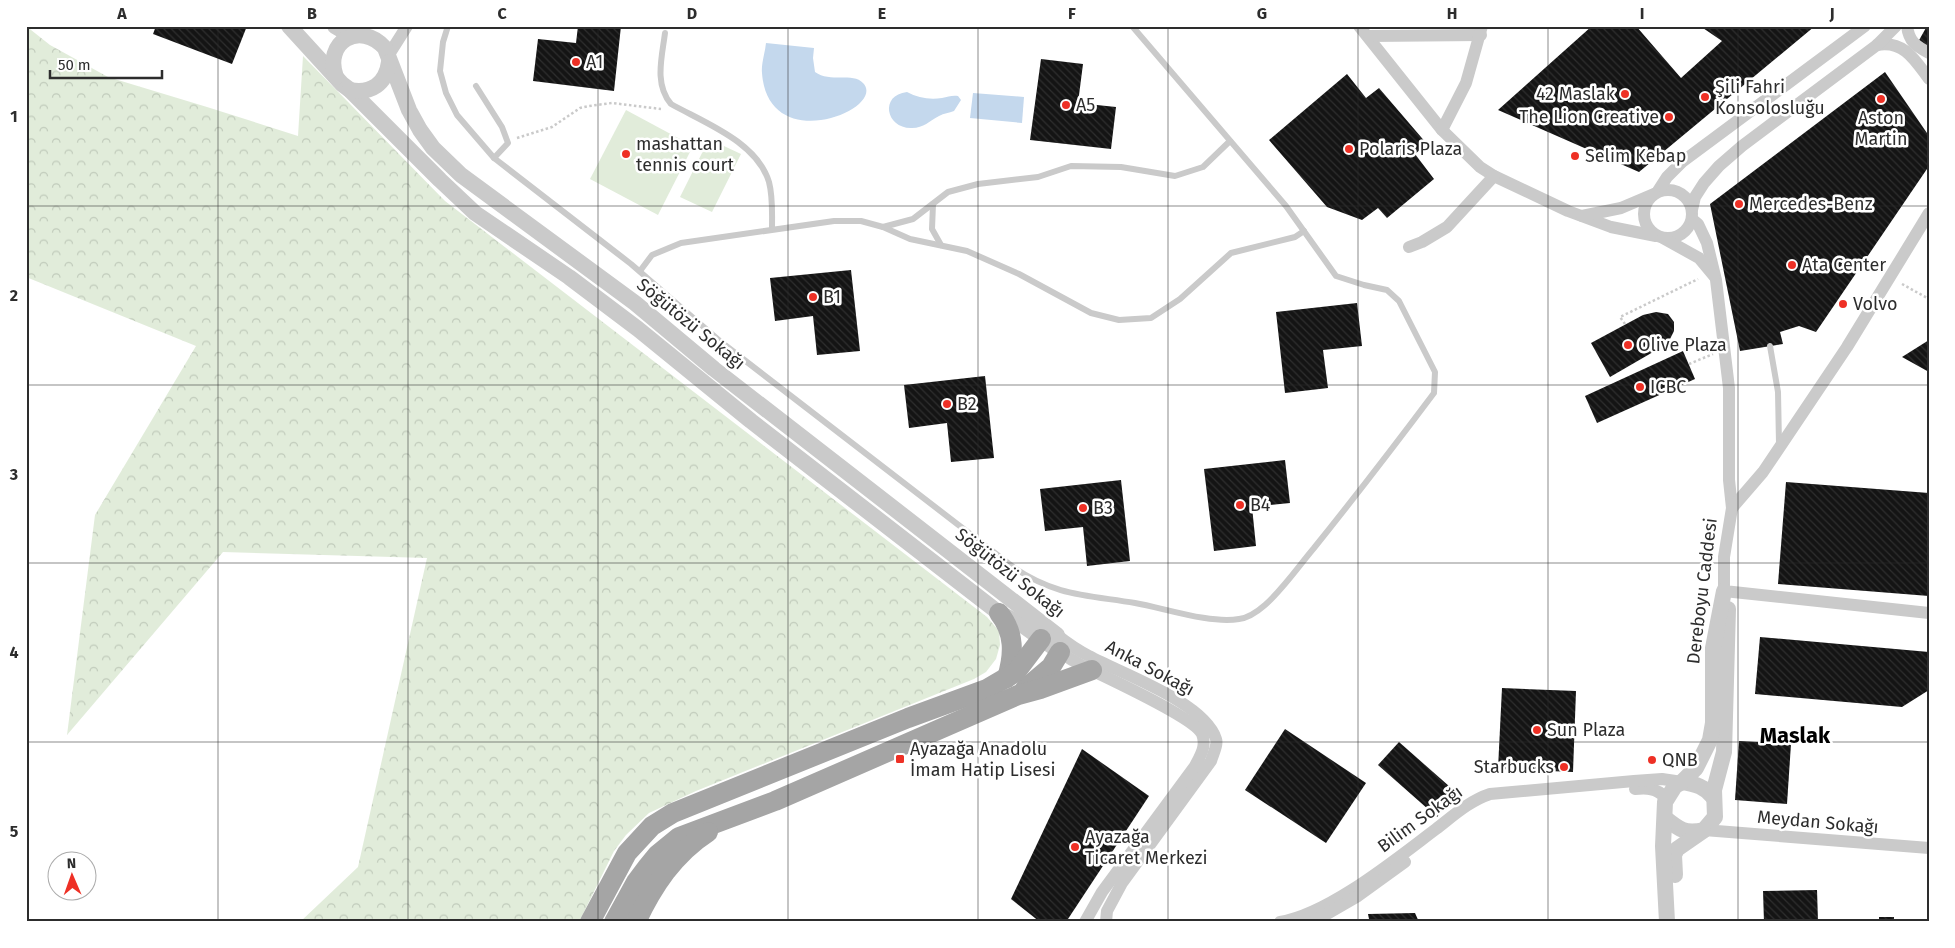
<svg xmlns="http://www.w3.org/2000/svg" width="1955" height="948" font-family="'Fira Sans',sans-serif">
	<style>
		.forest { fill: url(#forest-crowns) }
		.pitch { fill: #e1ecda }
		.water { fill: #c4d8ed }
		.building { fill: url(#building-back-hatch) }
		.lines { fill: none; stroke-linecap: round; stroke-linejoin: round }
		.path { stroke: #cacaca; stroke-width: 2.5; stroke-dasharray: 2.5 2.5; stroke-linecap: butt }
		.service { stroke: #cacaca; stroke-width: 6 }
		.minor { stroke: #cacaca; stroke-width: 12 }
		.tertiary { stroke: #cacaca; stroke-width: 16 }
		.primary { stroke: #a5a5a5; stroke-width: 20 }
		.grid { fill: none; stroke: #2d2d2d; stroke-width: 1; stroke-opacity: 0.55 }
		.poi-dot { fill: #ee3025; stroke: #fff; stroke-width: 2 }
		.labels { text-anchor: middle; stroke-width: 5; stroke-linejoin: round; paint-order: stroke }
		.poi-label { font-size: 18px; fill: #2d2d2d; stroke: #fff; text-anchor: start }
		.street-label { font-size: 18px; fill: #2d2d2d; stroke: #fff }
		.district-label { font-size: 22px; font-weight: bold; fill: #000; stroke: #fff }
		.neatline { fill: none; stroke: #2d2d2d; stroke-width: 2 }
		.grid-label { font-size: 16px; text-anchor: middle; font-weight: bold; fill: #2d2d2d }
	</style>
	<defs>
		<pattern id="forest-crowns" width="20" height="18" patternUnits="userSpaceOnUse" patternTransform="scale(1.25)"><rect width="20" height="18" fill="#e1ecda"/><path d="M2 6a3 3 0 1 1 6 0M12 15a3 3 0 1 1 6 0" fill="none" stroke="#c1cbbb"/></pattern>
		<pattern id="building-back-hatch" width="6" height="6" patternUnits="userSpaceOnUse" patternTransform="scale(1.25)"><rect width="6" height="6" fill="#141414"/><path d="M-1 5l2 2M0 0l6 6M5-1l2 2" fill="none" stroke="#2e2e2e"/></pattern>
	</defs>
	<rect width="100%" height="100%" fill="#fff"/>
	<path class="forest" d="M26,26L50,45L108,77L207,107L298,136L303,56L445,201L987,617L999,631L1000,645L996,659L986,672L974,679L696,791L649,813L626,835L614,851L579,922H300L358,867L427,558L223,552L67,735L95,515L196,346L26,277Z"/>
	<g class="pitch">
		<path d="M626,110L693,146L658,215L590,179Z"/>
		<path d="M709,139L741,154L712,212L680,197Z"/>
	</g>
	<g class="water">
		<path d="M766,43L814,48L813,58L815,72C830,83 853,72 863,83C888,109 768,158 762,73C761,64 765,53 766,43Z"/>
		<path d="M907,92C918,98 930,100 942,98C948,97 952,95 958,96L961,100L954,111C949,113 944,113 939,116C929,121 924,128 912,128C886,129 879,95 907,92Z"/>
		<path d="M973,93L1024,97L1022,123L970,118Z"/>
	</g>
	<g class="building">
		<path d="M156,26H247L232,64L153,34Z"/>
		<path d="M578,26H621L614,91L533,81L538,39L576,43Z"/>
		<path d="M1592,26H1636L1681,78L1722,41L1700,26H1815L1639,172L1498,110Z"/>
		<path d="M1927,26H1929V48L1918,42Z"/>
		<path d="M1041,59L1083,64L1078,103L1116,107L1111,149L1030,140Z"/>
		<path d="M1885,72L1929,136V166L1816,332L1799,326L1780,332L1783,344L1740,351L1710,204Z"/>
		<path d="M1347,74L1366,98L1379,88L1427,144L1415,154L1434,179L1387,218L1378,208L1362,220L1327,207L1269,140Z"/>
		<path d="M851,270L860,351L817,355L813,316L775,321L770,278Z"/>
		<path d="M1357,303L1362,346L1323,350L1328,388L1285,393L1276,312Z"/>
		<path d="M1656,312L1668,314L1674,322V331L1669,341L1660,348L1610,377L1591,343L1643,315Z"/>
		<path d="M1929,340V372L1902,357Z"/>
		<path d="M1683,351L1695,379L1597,423L1585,396Z"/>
		<path d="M985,376L994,458L951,462L947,423L909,428L904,385Z"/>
		<path d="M1285,460L1290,503L1252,507L1256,546L1214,551L1204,469Z"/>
		<path d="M1121,480L1130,561L1087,566L1083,527L1045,531L1040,489Z"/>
		<path d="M1786,482L1929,493V596L1778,584Z"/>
		<path d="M1760,637L1929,652V690L1902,707L1755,694Z"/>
		<path d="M1502,688L1576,691L1573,772L1498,769Z"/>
		<path d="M1285,729L1366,783L1326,843L1245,790Z"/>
		<path d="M1739,741L1791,744L1787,804L1735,800Z"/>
		<path d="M1399,742L1458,794L1437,817L1378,765Z"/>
		<path d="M1082,749L1149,796L1066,922H1040L1011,899Z"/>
		<path d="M1817,890L1818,922H1764L1763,891Z"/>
		<path d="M1415,913L1419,922H1365L1369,919L1368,914Z"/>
		<rect x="1879" y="917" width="15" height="5"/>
	</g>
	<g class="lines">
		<g class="path">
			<path d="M517,138L552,127L580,108L589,106L612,103L661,109"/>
			<path d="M1902,284L1929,299"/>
			<path d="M1625,324L1620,317L1698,279"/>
			<path d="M1689,364L1713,354"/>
		</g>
		<g class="service">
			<path d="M448,26L443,42L440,71L446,93L457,115L494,158L631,264L721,342L1013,567C1055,596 1087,595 1135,603C1164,608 1210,624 1239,619C1248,618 1257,612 1265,605C1283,589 1298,567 1314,548C1355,497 1395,445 1434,393L1435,372L1399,301L1387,290L1364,285L1336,276L1286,206L1132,26"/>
			<path d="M665,33C662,57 654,84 671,104C705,123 757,142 769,182C773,197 772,213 772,229"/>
			<path d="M476,86L502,127L508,143L494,158"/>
			<path d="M933,204L932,229L941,245"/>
			<path d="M883,227L913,219L948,192L978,184L1038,177L1071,166L1121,167L1175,176L1203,167L1230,141"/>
			<path d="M640,271L652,255L681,243L834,221H861L883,227L910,239L967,251L1019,274L1091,313L1119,320L1151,318L1180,299L1231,253L1295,237L1304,231"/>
			<path d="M1770,346L1778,392L1779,444"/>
		</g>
		<g class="minor">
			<path d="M1359,26L1442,130L1480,167L1494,176L1568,211L1611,227L1656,236"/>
			<path d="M1907,26C1909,42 1916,46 1929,53"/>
			<path d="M1369,36L1481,35"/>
			<path d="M1877,45C1904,40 1915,60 1929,79"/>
			<path d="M388,56L407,26"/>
			<path d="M1442,130L1466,83L1482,26"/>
			<circle cx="1668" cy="214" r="24"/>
			<path d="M1658,191L1667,177L1682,162L1865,26"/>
			<path d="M1692,210L1695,197L1704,183L1719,166L1742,146L1877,45L1896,26"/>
			<path d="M1582,216L1621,208L1654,194"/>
			<path d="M1692,219L1698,224L1707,243L1716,280L1729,388V480L1732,508L1724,557V591L1929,613"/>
			<path d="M1663,238L1699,258L1714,276"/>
			<path d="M1409,247L1422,242L1447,227L1494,176"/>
			<path d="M1732,508L1763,472L1847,347L1929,213"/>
			<path d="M1057,635C1067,643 1077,650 1089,656C1122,674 1204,702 1216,739C1218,745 1213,754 1211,761L1122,883L1107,911L1106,922"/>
			<path d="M1060,652C1067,657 1075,662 1083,666C1103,676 1194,717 1202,734C1207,746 1200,756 1195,766L1102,892L1085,922"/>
			<path d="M1635,789C1647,788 1656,788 1665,797V802"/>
			<path d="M1704,830L1929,848"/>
			<path d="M1280,922C1329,914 1396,859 1436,829C1453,816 1469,801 1490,794L1634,781L1662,779L1682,782"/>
			<path d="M1313,922L1358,896L1405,862"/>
		</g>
		<g class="tertiary">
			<path d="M289,26L342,84L350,90L440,180L475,213L569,277L638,329L751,421L999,613L1021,624L1060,652"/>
			<path d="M335,26L352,36"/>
			<path d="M336,77C323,42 360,20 385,48L409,110L420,130L433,148L461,175L635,303L714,369L1057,635"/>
			<path d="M350,90C371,94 386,84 389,62"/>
			<path d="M1682,782C1696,784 1705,787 1713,797"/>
			<path d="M1665,818C1680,830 1685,834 1704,830L1715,817L1714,790L1724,752L1728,609"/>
			<path d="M1675,875L1674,855L1677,849L1703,831"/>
			<path d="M1667,922L1663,846L1665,802L1675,786L1682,782L1696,768L1710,740L1713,723V648L1724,591"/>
		</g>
		<g class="primary">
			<path d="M999,613C1015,633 1014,654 1007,678"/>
			<path d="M1025,689L1051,667L1060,652"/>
			<path d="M590,922L627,853L652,826L673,813L908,718L987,689L1016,672L1041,639"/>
			<path d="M614,922L636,882L648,866L657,855L679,837L775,801L1018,695L1040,689L1092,670"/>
			<path d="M636,922C653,886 674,854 708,832"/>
		</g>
	</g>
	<path class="grid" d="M218,26V922M408,26V922M598,26V922M788,26V922M978,26V922M1168,26V922M1358,26V922M1548,26V922M1738,26V922M26,206H1929M26,385H1929M26,563H1929M26,742H1929"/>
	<g class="poi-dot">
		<circle cx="576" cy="62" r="5"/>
		<circle cx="1625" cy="94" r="5"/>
		<circle cx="1705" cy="97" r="5"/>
		<circle cx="1881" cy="99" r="5"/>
		<circle cx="1066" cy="105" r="5"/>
		<circle cx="1669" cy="117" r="5"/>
		<circle cx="1349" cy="149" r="5"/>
		<circle cx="626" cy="154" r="5"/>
		<circle cx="1575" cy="156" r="5"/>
		<circle cx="1739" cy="204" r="5"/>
		<circle cx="1792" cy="265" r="5"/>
		<circle cx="813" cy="297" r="5"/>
		<circle cx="1843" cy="304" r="5"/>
		<circle cx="1628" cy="345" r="5"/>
		<circle cx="1640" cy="387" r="5"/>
		<circle cx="947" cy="404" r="5"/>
		<circle cx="1240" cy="505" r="5"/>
		<circle cx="1083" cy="508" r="5"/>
		<circle cx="1537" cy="730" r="5"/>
		<rect x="895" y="754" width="10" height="10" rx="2.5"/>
		<circle cx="1652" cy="760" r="5"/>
		<circle cx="1564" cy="767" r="5"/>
		<circle cx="1075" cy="847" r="5"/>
	</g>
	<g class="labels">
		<g class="poi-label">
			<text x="586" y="68">A1</text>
			<text x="1715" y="93">Şili Fahri<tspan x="1715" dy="21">Konsolosluğu</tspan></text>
			<text x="1615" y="100" text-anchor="end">42 Maslak</text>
			<text x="1076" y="111">A5</text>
			<text x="1659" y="123" text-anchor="end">The Lion Creative</text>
			<text x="1881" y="124" text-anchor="middle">Aston<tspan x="1881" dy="21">Martin</tspan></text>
			<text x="636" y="150">mashattan<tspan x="636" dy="21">tennis court</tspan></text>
			<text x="1359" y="155">Polaris Plaza</text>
			<text x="1585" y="162">Selim Kebap</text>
			<text x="1749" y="210">Mercedes-Benz</text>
			<text x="1802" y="271">Ata Center</text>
			<text x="823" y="303">B1</text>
			<text x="1853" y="310">Volvo</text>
			<text x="1638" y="351">Olive Plaza</text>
			<text x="1650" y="393">ICBC</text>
			<text x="957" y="410">B2</text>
			<text x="1250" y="511">B4</text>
			<text x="1093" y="514">B3</text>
			<text x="1547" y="736">Sun Plaza</text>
			<text x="910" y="755">Ayazağa Anadolu<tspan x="910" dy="21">İmam Hatip Lisesi</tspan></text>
			<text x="1662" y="766">QNB</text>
			<text x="1554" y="773" text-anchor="end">Starbucks</text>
			<text x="1085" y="843">Ayazağa<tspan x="1085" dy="21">Ticaret Merkezi</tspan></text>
		</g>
		<g class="street-label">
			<text transform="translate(691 324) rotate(39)" y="6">Söğütözü Sokağı</text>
			<text transform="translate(1010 573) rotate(38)" y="6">Söğütözü Sokağı</text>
			<text transform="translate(1702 591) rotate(-83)" y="6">Dereboyu Caddesi</text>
			<text transform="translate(1150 668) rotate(28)" y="6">Anka Sokağı</text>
			<text transform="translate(1420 819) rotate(-36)" y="6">Bilim Sokağı</text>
			<text transform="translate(1818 822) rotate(5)" y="6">Meydan Sokağı</text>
		</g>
		<g class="district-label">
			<text x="1795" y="743">Maslak</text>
		</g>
	</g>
	<rect width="1955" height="948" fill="none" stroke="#ffffff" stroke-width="55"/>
	<g transform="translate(72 876) rotate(358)"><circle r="24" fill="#ffffff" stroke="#ababab"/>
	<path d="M0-4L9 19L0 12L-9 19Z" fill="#ee3025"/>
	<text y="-8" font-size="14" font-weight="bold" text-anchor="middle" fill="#2d2d2d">N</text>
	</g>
	<path d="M50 70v8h112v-8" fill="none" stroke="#2d2d2d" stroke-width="2.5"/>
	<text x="58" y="70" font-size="15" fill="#2d2d2d" stroke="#ffffff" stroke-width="4" paint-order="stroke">50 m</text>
	<rect x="28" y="28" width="1900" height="892" class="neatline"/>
	<g class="grid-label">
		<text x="122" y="19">A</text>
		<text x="312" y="19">B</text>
		<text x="502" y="19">C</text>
		<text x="692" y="19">D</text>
		<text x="882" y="19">E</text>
		<text x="1072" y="19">F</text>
		<text x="1262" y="19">G</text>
		<text x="1452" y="19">H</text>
		<text x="1642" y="19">I</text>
		<text x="1832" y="19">J</text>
		<text x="14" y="122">1</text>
		<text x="14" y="301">2</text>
		<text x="14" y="480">3</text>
		<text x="14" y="658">4</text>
		<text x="14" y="837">5</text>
	</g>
</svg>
